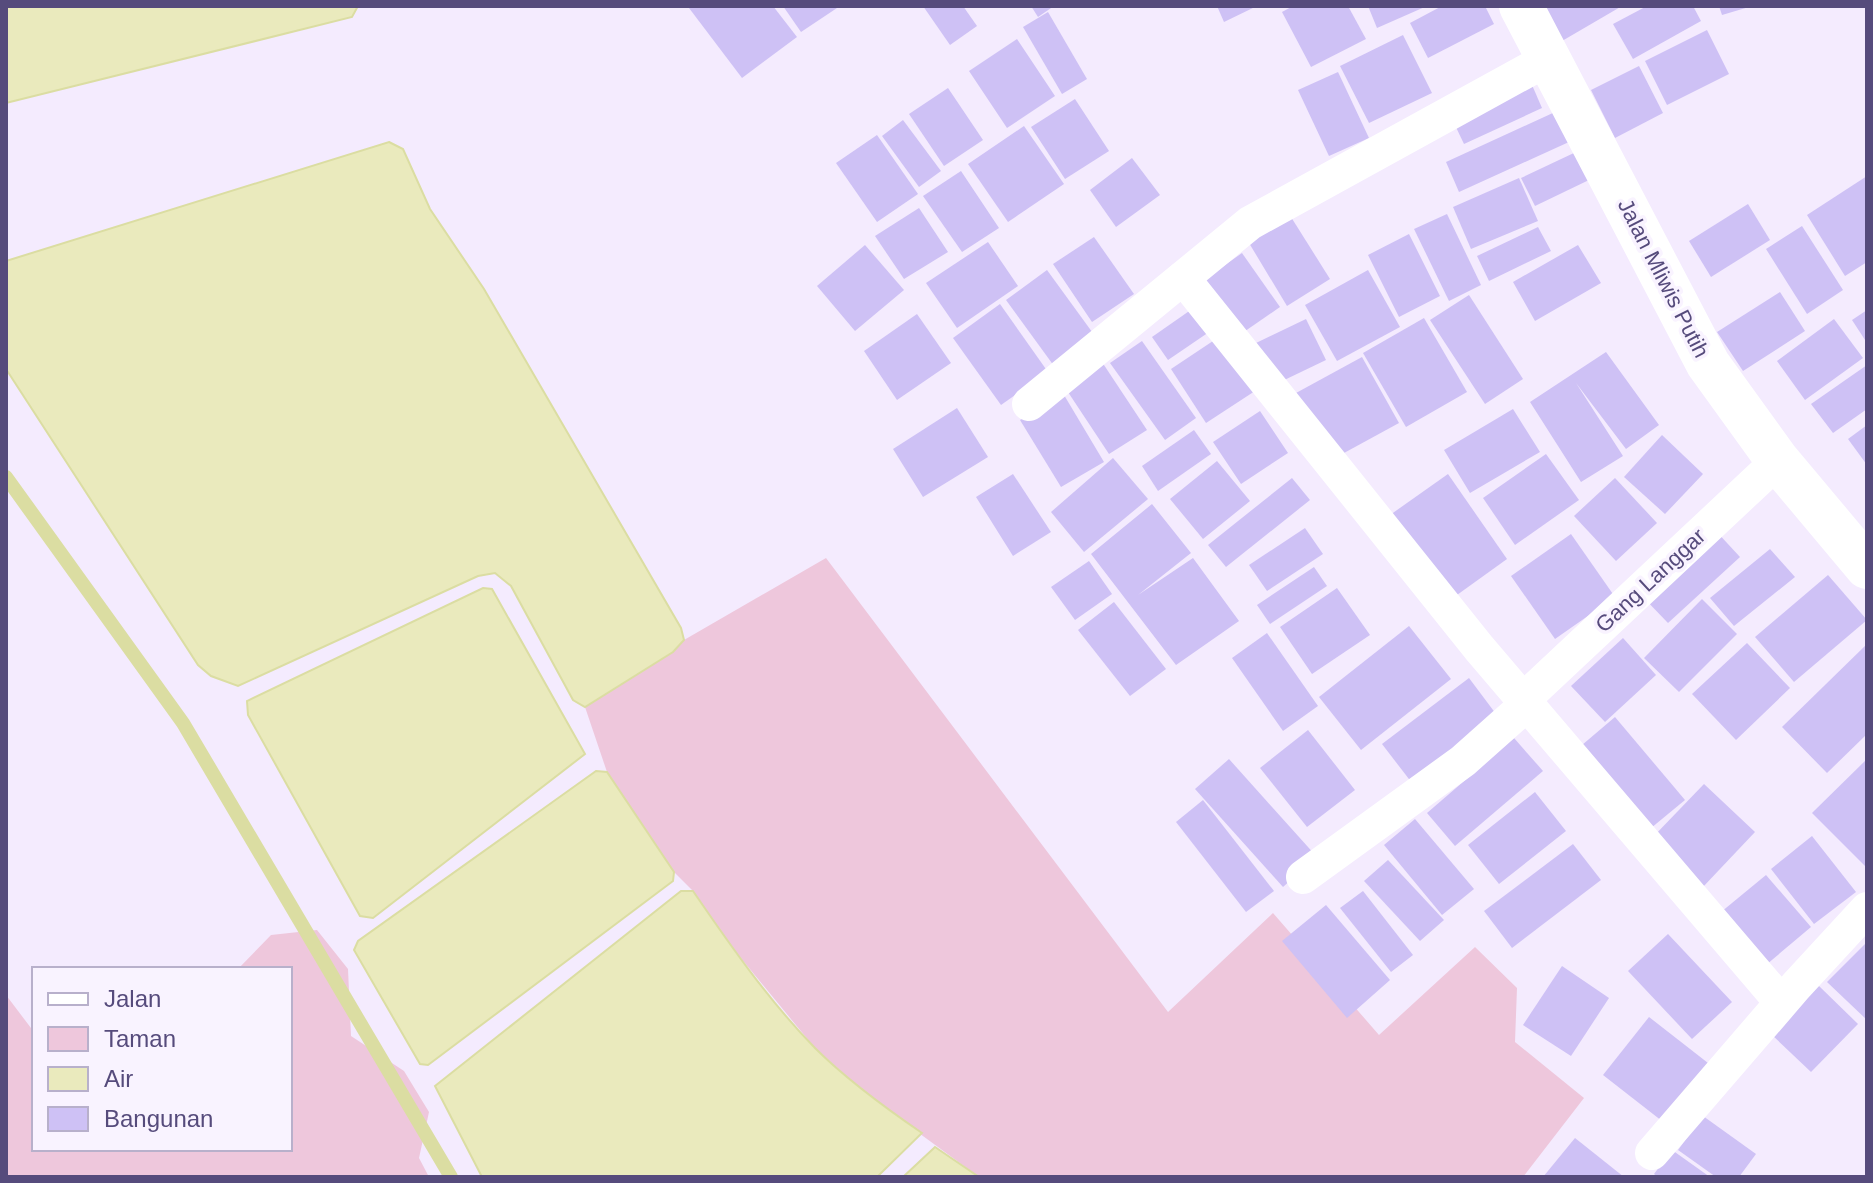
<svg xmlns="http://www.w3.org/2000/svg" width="1873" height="1183" font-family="Arial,sans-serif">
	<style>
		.green { fill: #eec7dc }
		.water { fill: #eaeabd; stroke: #dbdda2; stroke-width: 2 }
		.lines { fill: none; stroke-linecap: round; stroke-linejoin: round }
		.stream { stroke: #dbdda2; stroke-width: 14 }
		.building { fill: #cec1f5 }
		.street { stroke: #fff; stroke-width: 34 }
		.secondary { stroke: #fff; stroke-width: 44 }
		.labels { text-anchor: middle; stroke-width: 7; stroke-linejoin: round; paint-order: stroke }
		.street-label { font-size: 22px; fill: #564b7c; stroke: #f9f3ff }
	</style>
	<rect width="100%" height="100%" fill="#f4ebfe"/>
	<g class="green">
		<path d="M826,558L1168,1012L1273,913L1379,1035L1475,947L1517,988L1515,1042L1584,1098L1523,1177H979L871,1098L814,1047L735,951L693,891L674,872L607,772L585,707L673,652L684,640Z"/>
		<path d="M317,930L348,969L351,1036L404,1071L429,1112L419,1158L429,1177H6V995L34,1032V1149H290V969H238L271,935Z"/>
	</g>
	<g class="water">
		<path d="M6,6H358L352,17L6,103Z"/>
		<path d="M389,142L403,149L430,209L484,289L681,628L684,640L673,652L585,707L573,700L511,586L495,573L478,576L238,686L211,676L198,665L6,369V261Z"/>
		<path d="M483,588L492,589L585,754L373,918L360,916L248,715L247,701Z"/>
		<path d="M596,771L607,772L674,872L673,881L428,1065L420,1064L354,950L358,941Z"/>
		<path d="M681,891H693C730,945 769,1001 815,1048C847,1080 884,1107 922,1133L877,1177H482L435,1086Z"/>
		<path d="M935,1147L979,1177H903Z"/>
	</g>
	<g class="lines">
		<path class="stream" d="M6,477L183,723L451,1177"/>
	</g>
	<g class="building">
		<path d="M691,6H773L797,37L742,78L689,8Z"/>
		<path d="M783,6H840L801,32Z"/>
		<path d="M923,6H963L977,26L950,45Z"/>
		<path d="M1031,6H1054L1038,17Z"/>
		<path d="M1217,6H1257L1224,22Z"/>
		<path d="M1293,6H1348L1366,39L1311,67L1282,12Z"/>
		<path d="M1368,6H1427L1377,28Z"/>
		<path d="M1442,6H1485L1494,24L1428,58L1410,23Z"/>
		<path d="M1542,6H1622L1562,41Z"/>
		<path d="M1647,6H1693L1701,21L1633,59L1613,24Z"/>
		<path d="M1719,6H1749V7L1722,15Z"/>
		<path d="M1048,12L1087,79L1062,94L1023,27Z"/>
		<path d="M1707,30L1729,74L1667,105L1645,61Z"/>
		<path d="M1403,35L1432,93L1369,123L1340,66Z"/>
		<path d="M1017,39L1055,96L1007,128L969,71Z"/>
		<path d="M1639,66L1663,113L1615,138L1591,90Z"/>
		<path d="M1338,72L1369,138L1329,156L1298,90Z"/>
		<path d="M1532,85L1542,108L1464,144L1453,121Z"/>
		<path d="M948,88L983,140L944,166L909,114Z"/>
		<path d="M1075,99L1109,151L1065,179L1031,127Z"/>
		<path d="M1555,112L1569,142L1459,192L1446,162Z"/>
		<path d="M903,120L941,171L919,187L882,136Z"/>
		<path d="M1024,126L1064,184L1008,222L968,164Z"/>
		<path d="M877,135L918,194L877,222L836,163Z"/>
		<path d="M1576,152L1589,180L1535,206L1521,178Z"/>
		<path d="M1132,158L1160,195L1116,227L1090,190Z"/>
		<path d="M961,171L999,228L962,252L923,196Z"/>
		<path d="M1867,176V262L1845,276L1807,215Z"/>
		<path d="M1519,178L1538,221L1471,249L1453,207Z"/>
		<path d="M1748,204L1770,240L1711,277L1689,241Z"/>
		<path d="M919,208L948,252L904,279L875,236Z"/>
		<path d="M1447,214L1481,285L1449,301L1414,229Z"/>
		<path d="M1291,217L1330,279L1287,306L1249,243Z"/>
		<path d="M1802,226L1843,290L1807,314L1766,249Z"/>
		<path d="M1538,227L1551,251L1489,281L1477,256Z"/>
		<path d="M1409,234L1440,296L1399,317L1368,255Z"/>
		<path d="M1094,237L1134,294L1092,322L1053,264Z"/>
		<path d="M988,242L1018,286L957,328L926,283Z"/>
		<path d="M865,245L904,290L855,331L817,286Z"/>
		<path d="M1578,245L1601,283L1535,321L1513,282Z"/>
		<path d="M1242,253L1280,307L1238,336L1201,282Z"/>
		<path d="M1047,270L1095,336L1054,366L1006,300Z"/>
		<path d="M1368,270L1400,327L1337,361L1305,305Z"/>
		<path d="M1780,292L1805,331L1743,371L1717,332Z"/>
		<path d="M1469,295L1523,379L1485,404L1430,320Z"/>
		<path d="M1000,304L1048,372L1001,405L953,338Z"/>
		<path d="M1195,307L1212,330L1168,360L1152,337Z"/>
		<path d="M1867,310V343L1852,320Z"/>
		<path d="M917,314L951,363L897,400L864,351Z"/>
		<path d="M1424,318L1467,392L1406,427L1363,353Z"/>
		<path d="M1306,319L1326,360L1276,384L1256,343Z"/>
		<path d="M1834,319L1863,358L1805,400L1777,361Z"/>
		<path d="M1219,337L1255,391L1206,423L1171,369Z"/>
		<path d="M1142,341L1196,418L1165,440L1110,363Z"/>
		<path d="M1606,352L1659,425L1626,449L1576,383L1623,456L1581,482L1530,402Z"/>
		<path d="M1362,357L1399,423L1333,459L1296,393Z"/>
		<path d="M1102,362L1147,430L1109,454L1064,386Z"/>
		<path d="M1867,365V409L1833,433L1811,404Z"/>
		<path d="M1064,395L1104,462L1061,487L1020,420Z"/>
		<path d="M957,408L988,457L923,497L893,449Z"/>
		<path d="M1513,409L1540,452L1470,493L1444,450Z"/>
		<path d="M1260,411L1288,453L1241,484L1213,442Z"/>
		<path d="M1867,425V465L1848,439Z"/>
		<path d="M1194,430L1211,454L1158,491L1142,466Z"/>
		<path d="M1662,435L1703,474L1665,514L1624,477Z"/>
		<path d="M1546,454L1579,500L1515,545L1483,498Z"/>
		<path d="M1113,458L1148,499L1084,552L1051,512Z"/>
		<path d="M1217,461L1250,501L1203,539L1170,499Z"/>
		<path d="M1013,474L1051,532L1013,556L976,497Z"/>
		<path d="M1448,474L1507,559L1450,600L1390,515Z"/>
		<path d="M1292,478L1310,500L1226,567L1208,545Z"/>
		<path d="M1615,478L1657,523L1616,561L1574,516Z"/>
		<path d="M1152,504L1191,553L1138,595L1193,558L1239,621L1176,665L1091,554Z"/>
		<path d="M1305,528L1323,554L1267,591L1249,565Z"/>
		<path d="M1715,530L1740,557L1668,623L1642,596Z"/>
		<path d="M1571,534L1615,597L1555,639L1511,576Z"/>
		<path d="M1770,549L1795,577L1734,626L1710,598Z"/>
		<path d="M1089,561L1112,594L1075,620L1051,587Z"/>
		<path d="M1314,567L1327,586L1270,624L1257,605Z"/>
		<path d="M1828,575L1867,620L1794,682L1755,637Z"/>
		<path d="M1337,588L1370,635L1312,674L1280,627Z"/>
		<path d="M1702,599L1737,634L1679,692L1644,658Z"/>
		<path d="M1114,602L1166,669L1130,696L1078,630Z"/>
		<path d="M1409,626L1451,679L1361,750L1319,697Z"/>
		<path d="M1267,633L1318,706L1283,731L1232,658Z"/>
		<path d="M1623,638L1656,675L1605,722L1571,686Z"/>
		<path d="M1747,643L1790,688L1736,740L1692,694Z"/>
		<path d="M1867,644V734L1827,773L1782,727Z"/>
		<path d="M1469,678L1499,718L1412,783L1382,744Z"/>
		<path d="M1615,717L1685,800L1645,833L1575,751Z"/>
		<path d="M1308,730L1355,790L1307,827L1260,768Z"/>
		<path d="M1514,738L1543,771L1455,846L1427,813Z"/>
		<path d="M1229,759L1317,857L1283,887L1195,789Z"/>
		<path d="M1867,759V868L1812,813Z"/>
		<path d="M1704,784L1755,832L1702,888L1652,838Z"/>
		<path d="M1535,792L1566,831L1499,884L1468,845Z"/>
		<path d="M1203,800L1274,891L1246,912L1176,822Z"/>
		<path d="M1415,819L1474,889L1442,915L1384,845Z"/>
		<path d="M1812,836L1856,892L1814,924L1771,869Z"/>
		<path d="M1573,844L1601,880L1512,948L1484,911Z"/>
		<path d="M1388,860L1444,920L1420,941L1364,881Z"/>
		<path d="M1766,875L1811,927L1760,970L1715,917Z"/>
		<path d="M1363,891L1413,955L1391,972L1340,908Z"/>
		<path d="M1326,905L1390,980L1347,1018L1282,941Z"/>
		<path d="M1668,934L1732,1002L1692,1039L1628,971Z"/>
		<path d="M1867,942V1020L1827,982Z"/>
		<path d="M1562,966L1609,998L1571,1056L1523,1025Z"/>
		<path d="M1818,985L1858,1024L1811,1072L1771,1034Z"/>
		<path d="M1649,1017L1708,1063L1662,1121L1603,1075Z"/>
		<path d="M1703,1116L1756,1154L1739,1177H1716L1678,1150Z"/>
		<path d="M1575,1138L1624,1177H1543Z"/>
		<path d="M1672,1150L1710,1177H1658L1654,1174Z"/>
	</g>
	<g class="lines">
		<g class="street">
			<path d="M1183,278L1479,648L1781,1002"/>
			<path d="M1029,404L1250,223L1550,58"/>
			<path d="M1523,700L1778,461"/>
			<path d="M1303,877L1463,761L1527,704"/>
			<path d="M1652,1153L1796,986L1867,909"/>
		</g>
		<path class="secondary" d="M1521,6L1708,364L1778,461L1867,567"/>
	</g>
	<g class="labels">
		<g class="street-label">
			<text transform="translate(1664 278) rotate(63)" y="8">Jalan Mliwis Putih</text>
			<text transform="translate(1650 580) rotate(-43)" y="8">Gang Langgar</text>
		</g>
	</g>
	<rect width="1873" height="1183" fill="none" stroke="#564b7c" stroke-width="16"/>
	<rect x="32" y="967" width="260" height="184" fill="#f9f3ff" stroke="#b8b0cb" stroke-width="2"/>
	<rect x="48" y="993" width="40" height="12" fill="#ffffff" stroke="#b8b0cb" stroke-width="2"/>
	<text x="104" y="1007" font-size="24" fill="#564b7c">Jalan</text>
	<rect x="48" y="1027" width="40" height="24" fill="#eec7dc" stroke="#b8b0cb" stroke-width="2"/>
	<text x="104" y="1047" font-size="24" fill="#564b7c">Taman</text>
	<rect x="48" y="1067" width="40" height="24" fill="#eaeabd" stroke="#b8b0cb" stroke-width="2"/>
	<text x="104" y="1087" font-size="24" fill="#564b7c">Air</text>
	<rect x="48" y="1107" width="40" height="24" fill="#cec1f5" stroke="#b8b0cb" stroke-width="2"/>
	<text x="104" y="1127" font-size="24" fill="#564b7c">Bangunan</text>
</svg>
